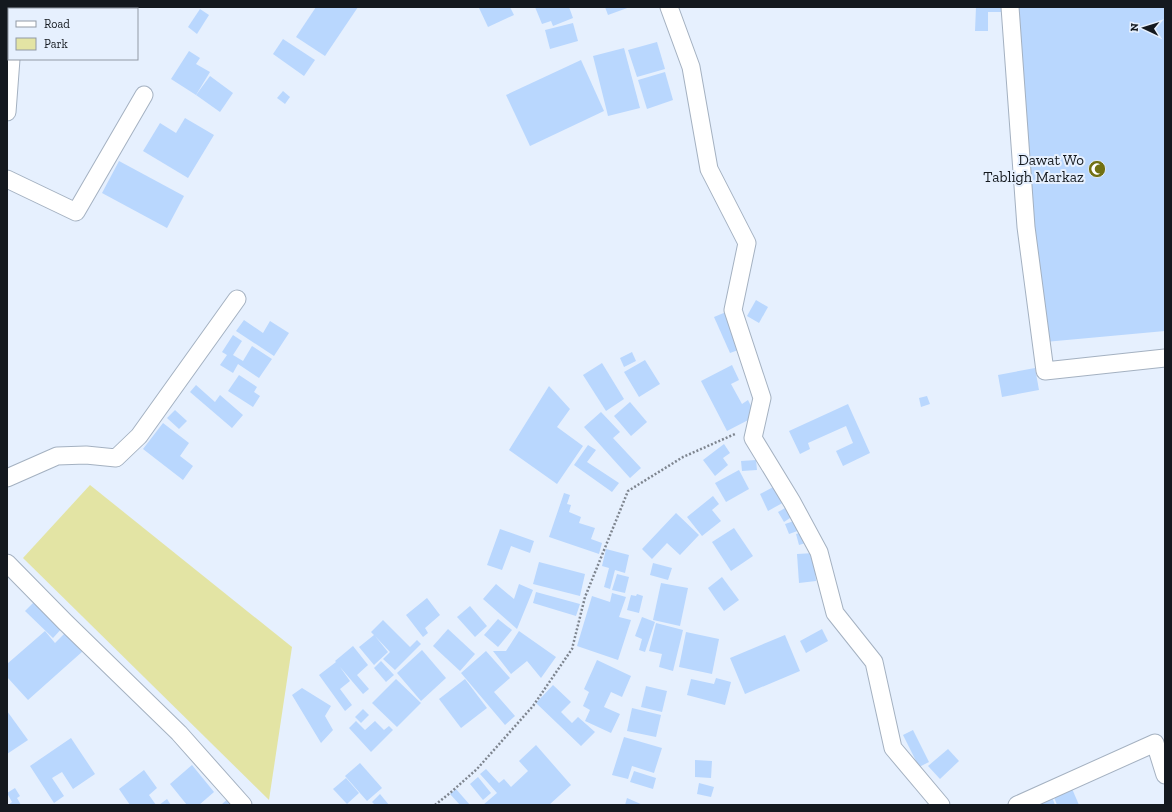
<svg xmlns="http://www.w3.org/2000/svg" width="1172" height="812" font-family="'Zilla Slab',serif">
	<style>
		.green { fill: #e3e4a4 }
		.building { fill: #b9d7fe }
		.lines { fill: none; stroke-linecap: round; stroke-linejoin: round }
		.street-casing { stroke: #a4b1c1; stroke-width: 19 }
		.path { stroke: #7e858f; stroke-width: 2.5; stroke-dasharray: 2 2; stroke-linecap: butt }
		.street { stroke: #fff; stroke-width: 17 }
		.labels { text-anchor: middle; stroke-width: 4; stroke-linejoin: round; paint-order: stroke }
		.poi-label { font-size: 15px; fill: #14191f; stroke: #e6f0fe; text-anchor: end }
	</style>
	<rect width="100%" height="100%" fill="#e6f0fe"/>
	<path class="green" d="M90,485L292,647L269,800L23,558Z"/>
	<g class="building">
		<path d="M316,7H358L325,56L296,37Z"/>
		<path d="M481,7H510L514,15L488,27L479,8Z"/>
		<path d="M535,7H569L573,18L553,26L551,21L542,24Z"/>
		<path d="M605,7H630L608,15Z"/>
		<path d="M976,7H1001V12H988V31H975Z"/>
		<path d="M1013,7H1165V331L1045,342Z"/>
		<path d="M200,9L209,15L197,34L188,27Z"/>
		<path d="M573,23L578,41L550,49L545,30Z"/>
		<path d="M283,39L315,60L304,76L273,54Z"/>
		<path d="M657,42L665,69L637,77L628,50Z"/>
		<path d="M624,48L640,108L608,116L593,56Z"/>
		<path d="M189,51L200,58L196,64L210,72L196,95L171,79Z"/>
		<path d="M581,60L604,111L530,146L506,95Z"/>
		<path d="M665,72L673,100L647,109L638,80Z"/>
		<path d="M210,76L233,93L220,112L196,95Z"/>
		<path d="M283,91L290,97L285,104L277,98Z"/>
		<path d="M185,118L214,135L188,178L143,151L160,123L176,133Z"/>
		<path d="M119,161L184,196L167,228L102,193Z"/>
		<path d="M756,300L768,307L759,323L747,316Z"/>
		<path d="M726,312L741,349L730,353L714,317Z"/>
		<path d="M244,320L263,333L270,321L289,333L274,356L236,331Z"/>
		<path d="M233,335L242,341L233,355L243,361L252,346L272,359L259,378L238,364L233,373L220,365L227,355L222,352Z"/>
		<path d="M632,352L636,361L624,367L620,358Z"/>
		<path d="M645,360L660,384L639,397L624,372Z"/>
		<path d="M602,363L624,399L606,411L583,375Z"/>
		<path d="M732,365L739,380L731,384L742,404L748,400L756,416L727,431L701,381Z"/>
		<path d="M1035,368L1039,390L1002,397L998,375Z"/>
		<path d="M239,375L257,387L254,392L260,396L253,407L228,391Z"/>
		<path d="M196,385L215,402L220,395L243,415L232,428L190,392Z"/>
		<path d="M549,386L570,409L557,427L583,446L557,484L509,450Z"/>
		<path d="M927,396L930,404L921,407L919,398Z"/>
		<path d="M630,402L647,422L631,436L614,416Z"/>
		<path d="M848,404L870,453L843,466L836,451L853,443L846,426L808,443L810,449L800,454L789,431Z"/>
		<path d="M175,410L187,421L179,429L167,418Z"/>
		<path d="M601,412L620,432L613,438L641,468L630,478L584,427Z"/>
		<path d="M163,423L189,443L180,456L193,466L183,480L143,449Z"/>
		<path d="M724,444L730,453L723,458L728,465L715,476L703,460Z"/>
		<path d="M588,445L596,450L587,462L619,483L612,492L574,465Z"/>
		<path d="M756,460L757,470L742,471L741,461Z"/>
		<path d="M739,470L749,489L726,502L715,483Z"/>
		<path d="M777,485L786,501L768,511L760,494Z"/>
		<path d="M564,493L570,495L567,504L571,505L569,512L581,517L579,523L595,528L591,539L602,543L599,554L549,537Z"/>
		<path d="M713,496L719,504L712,510L721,521L702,536L687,517Z"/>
		<path d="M787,507L793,516L784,522L778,512Z"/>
		<path d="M676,513L699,535L680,555L667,543L652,559L642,549Z"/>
		<path d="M800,519L803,529L789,534L785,524Z"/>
		<path d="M734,528L753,556L731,571L712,542Z"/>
		<path d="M500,529L534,541L530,553L511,546L502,570L487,565Z"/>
		<path d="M806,531L809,542L799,545L796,534Z"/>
		<path d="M606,549L629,555L625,573L615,570L610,589L604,587L609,568L602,566Z"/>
		<path d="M814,553L816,581L799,583L797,554Z"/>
		<path d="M539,562L585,574L580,596L533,584Z"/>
		<path d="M653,563L672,568L668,580L650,575Z"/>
		<path d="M617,574L629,577L625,593L612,590Z"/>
		<path d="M722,577L739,600L724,611L708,588Z"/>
		<path d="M661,583L688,588L680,626L653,620Z"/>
		<path d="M496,584L514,599L519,584L533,590L517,629L483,599Z"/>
		<path d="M536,592L580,604L576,616L533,603Z"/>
		<path d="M612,593L626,597L619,617L631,620L618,660L577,646L592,596L610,602Z"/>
		<path d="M637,594L643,596L639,613L627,610L631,595L636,596Z"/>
		<path d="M427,598L440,615L425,628L428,633L423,637L406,615Z"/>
		<path d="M35,601L63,627L53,638L25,611Z"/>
		<path d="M470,606L487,626L475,637L457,617Z"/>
		<path d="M642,617L655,622L645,652L639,650L642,639L635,636Z"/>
		<path d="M498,619L512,630L498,647L484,635Z"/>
		<path d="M383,620L410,647L417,640L421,644L395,670L383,659L390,652L375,636L388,652L374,665L359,647L374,635L371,632Z"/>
		<path d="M656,623L683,630L673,671L659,667L662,654L649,651Z"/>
		<path d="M448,629L475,654L460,671L433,646Z"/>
		<path d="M822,629L828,641L806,653L800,641Z"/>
		<path d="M45,631L55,643L66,632L83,651L28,700L7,677V664Z"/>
		<path d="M519,631L556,657L541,678L527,661L511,674L493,651H506Z"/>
		<path d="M686,632L719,639L712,674L679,667Z"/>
		<path d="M785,635L800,671L745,694L730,658Z"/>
		<path d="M353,646L368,665L357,675L369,689L363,694L340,667L350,681L340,689L352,705L345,711L319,675L336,662L335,661Z"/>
		<path d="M422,650L446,678L421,701L397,673Z"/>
		<path d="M486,651L510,678L494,692L515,716L505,725L461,673Z"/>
		<path d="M597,660L631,676L622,697L611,692L604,707L620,714L611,733L585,721L590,710L583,706L589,692L584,689Z"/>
		<path d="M381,661L394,675L386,682L374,668Z"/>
		<path d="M716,678L731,682L725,705L687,695L691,679L714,684Z"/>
		<path d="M396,679L421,703L397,727L372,703Z"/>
		<path d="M465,679L487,708L461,728L439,699Z"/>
		<path d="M553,685L571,702L561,712L572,723L578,717L595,732L581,746L536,703Z"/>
		<path d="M646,686L667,691L662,712L641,707Z"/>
		<path d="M302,688L331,706L325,716L333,730L321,743L292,695Z"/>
		<path d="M632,708L661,715L656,737L627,731Z"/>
		<path d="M363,709L369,715L361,723L355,717Z"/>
		<path d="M7,711L28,740L7,754Z"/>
		<path d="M356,721L365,730L375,721L384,730L389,726L393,730L371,752L349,728Z"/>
		<path d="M913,730L929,762L919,767L903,735Z"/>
		<path d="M624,737L662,748L654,773L632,766L628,779L612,775Z"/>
		<path d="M71,738L95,774L73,789L62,772L52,778L64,796L54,803L30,766Z"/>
		<path d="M536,745L571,785L549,805H483L497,793L480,774L486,769L499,783L504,779L511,787L528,771L519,761Z"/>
		<path d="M948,749L959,761L940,779L928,766Z"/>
		<path d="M695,760L712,761L711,778L695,777Z"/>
		<path d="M360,763L382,788L367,801L345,776Z"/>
		<path d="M192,765L214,792L199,805H187L170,784Z"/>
		<path d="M144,770L157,788L149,795L156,805H130L119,789Z"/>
		<path d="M634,771L656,778L653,789L630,782Z"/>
		<path d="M478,777L491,793L483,800L470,784Z"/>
		<path d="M346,778L359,793L347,804L333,789Z"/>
		<path d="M699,783L714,787L711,797L697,794Z"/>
		<path d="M1070,784L1079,805H1057L1052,792Z"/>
		<path d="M15,788L20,796L17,798L21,805H8L12,802L7,793Z"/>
		<path d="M456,789L470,805H460L450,794Z"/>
		<path d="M380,794L389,805H375L372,802Z"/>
		<path d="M232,795L240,805H221Z"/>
		<path d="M1052,797L1055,805H1038Z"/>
		<path d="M627,798L643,805H625Z"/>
		<path d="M167,799L171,805H159Z"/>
	</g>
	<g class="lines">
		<defs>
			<g id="street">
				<path d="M669,7L691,67L709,169L747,243L733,310L762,398L753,438L792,502L819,552L835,613L874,662L893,748L941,805"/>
				<path d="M1010,7L1026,227L1045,371L1165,358"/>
				<path d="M16,9V7"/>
				<path d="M7,112L11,59"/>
				<path d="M7,179L76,212L144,95"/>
				<path d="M7,478L57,456L86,455L116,458L139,436L237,299"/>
				<path d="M7,563L65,622L179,733L243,805"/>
				<path d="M1017,805L1155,743L1165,775"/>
			</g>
		</defs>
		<use href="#street" class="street-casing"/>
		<path class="path" d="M435,805L450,793L477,769L533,706L572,649L585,597L628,491L683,457L735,434"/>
		<use href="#street" class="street"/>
	</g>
	<defs>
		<symbol id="mosque-disc" viewBox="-11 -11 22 22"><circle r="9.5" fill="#717012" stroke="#e6f0fe"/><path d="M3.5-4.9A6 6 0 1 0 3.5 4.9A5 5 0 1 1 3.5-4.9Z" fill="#fff"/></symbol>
	</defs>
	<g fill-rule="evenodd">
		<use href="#mosque-disc" x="1087" y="159" width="20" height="20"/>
	</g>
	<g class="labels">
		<g class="poi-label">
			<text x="1084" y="165">Dawat Wo<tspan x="1084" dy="17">Tabligh Markaz</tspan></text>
		</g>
	</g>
	<rect width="1172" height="812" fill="none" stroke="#14191f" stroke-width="16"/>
	<rect x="8" y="8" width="130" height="52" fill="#e6f0fe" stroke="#929aa5"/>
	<rect x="16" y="21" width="20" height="6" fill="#ffffff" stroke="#929aa5"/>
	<text x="44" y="28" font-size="12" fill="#14191f">Road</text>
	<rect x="16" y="38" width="20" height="12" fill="#e3e4a4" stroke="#929aa5"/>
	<text x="44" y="48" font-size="12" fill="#14191f">Park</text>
	<g transform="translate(1144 28) rotate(274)" stroke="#e6f0fe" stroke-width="3" paint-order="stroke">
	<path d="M0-3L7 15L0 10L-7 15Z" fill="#14191f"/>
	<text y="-6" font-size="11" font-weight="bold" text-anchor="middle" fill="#14191f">N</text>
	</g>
</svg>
